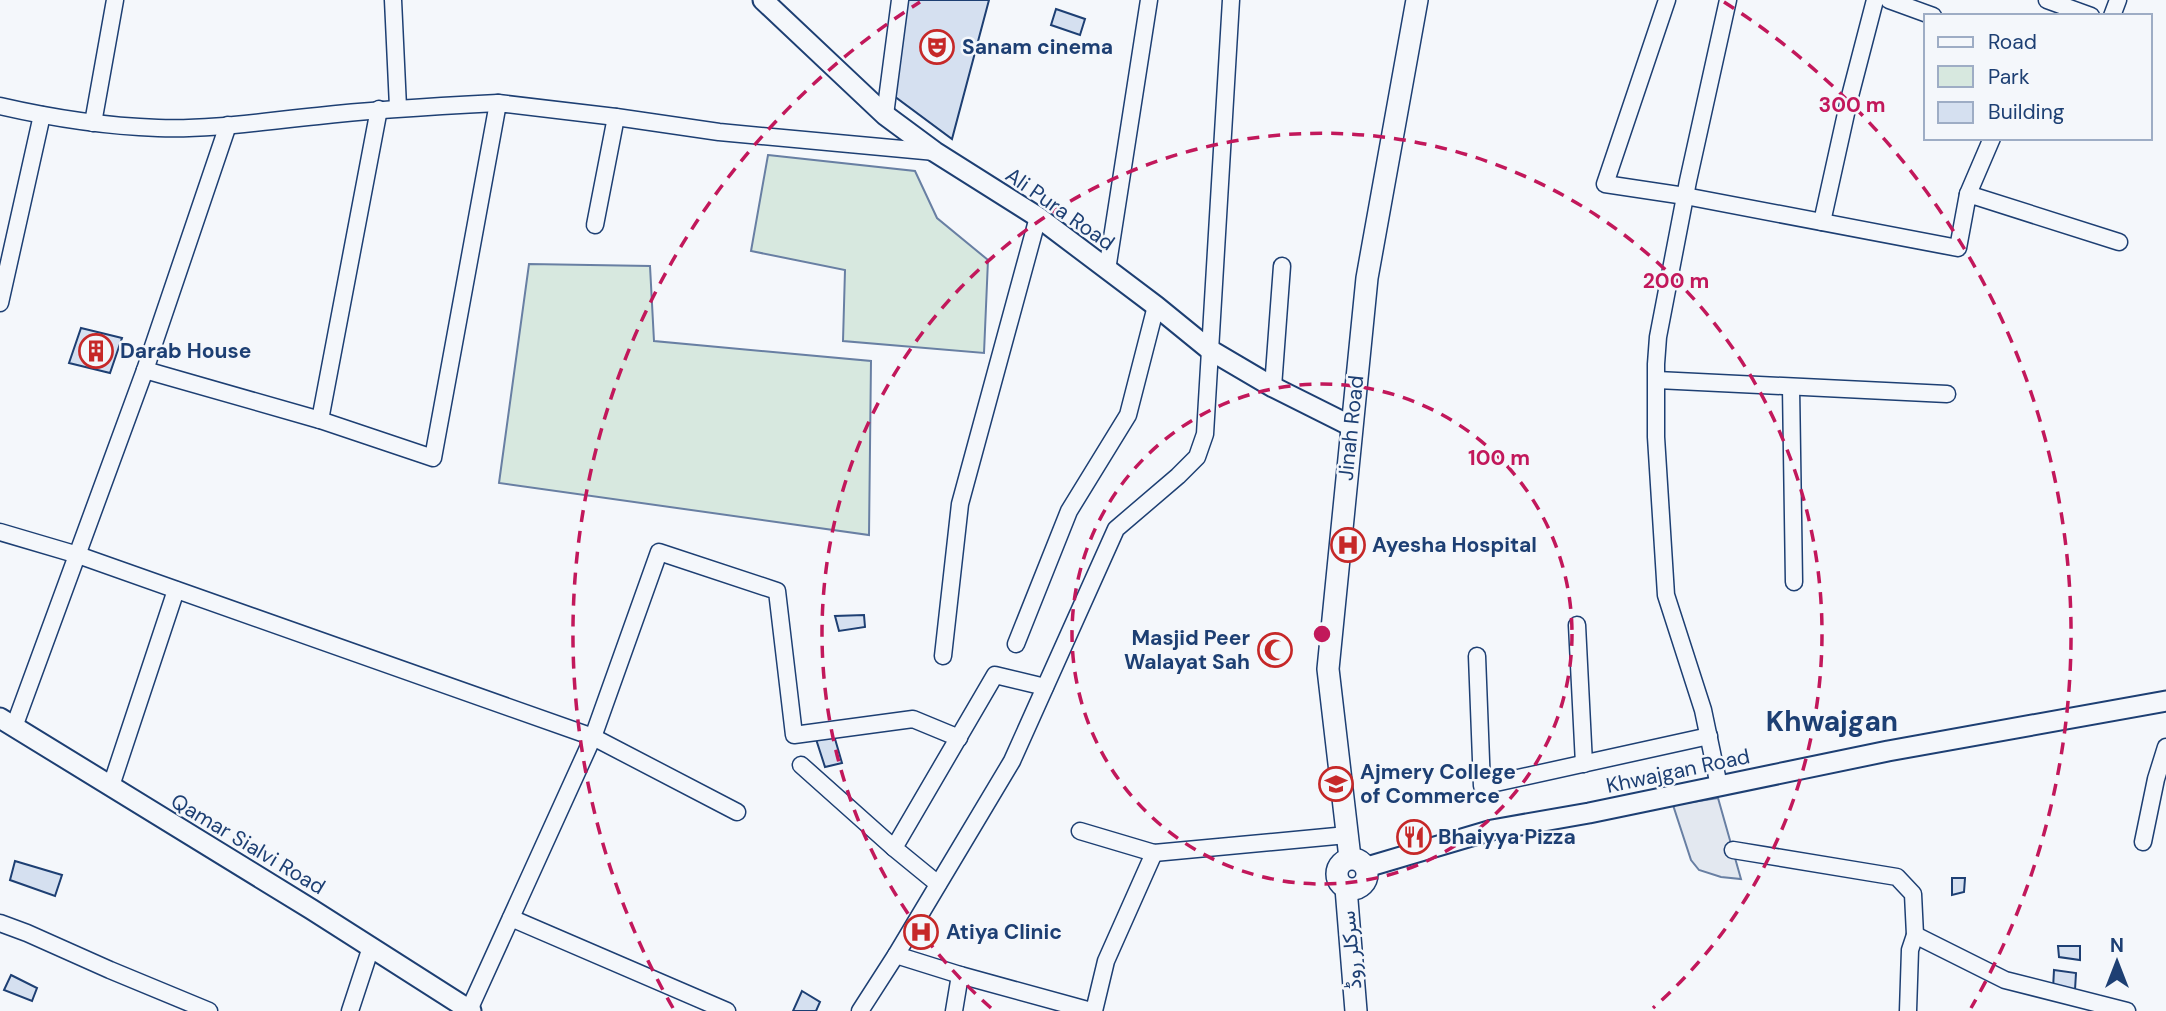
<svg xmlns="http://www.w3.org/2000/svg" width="2166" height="1011" viewBox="0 0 2166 1011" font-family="'DM Sans',Vazirmatn,sans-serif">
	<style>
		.green { fill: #d7e8df; stroke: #687fa3; stroke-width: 2 }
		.parking { fill: #e3e8f0; stroke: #687fa3; stroke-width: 2 }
		.building { fill: #d5e0f0; stroke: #1d3f73; stroke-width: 2 }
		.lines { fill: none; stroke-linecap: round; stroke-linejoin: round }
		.minor-casing { stroke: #1d3f73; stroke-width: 19 }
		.tertiary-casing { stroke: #1d3f73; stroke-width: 23 }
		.secondary-casing { stroke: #1d3f73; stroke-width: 24 }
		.minor { stroke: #f4f7fb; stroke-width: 16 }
		.tertiary { stroke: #f4f7fb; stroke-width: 19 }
		.secondary { stroke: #f4f7fb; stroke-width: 21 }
		.ring { fill: none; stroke: #c2185b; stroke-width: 3.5; stroke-dasharray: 12 9 }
		.labels { text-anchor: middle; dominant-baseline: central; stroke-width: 5; stroke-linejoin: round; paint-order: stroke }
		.poi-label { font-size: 21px; font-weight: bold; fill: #1d3f73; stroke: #f4f7fb; text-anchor: start }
		.street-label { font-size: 21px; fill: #1d3f73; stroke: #f4f7fb }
		.district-label { font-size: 28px; font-weight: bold; fill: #1d3f73; stroke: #f4f7fb }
		.centre { fill: #c2185b; stroke: #f4f7fb; stroke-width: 3.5 }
		.ring-label { font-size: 21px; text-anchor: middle; font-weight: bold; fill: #c2185b; stroke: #f4f7fb; stroke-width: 5; stroke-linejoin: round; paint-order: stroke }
	</style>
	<rect width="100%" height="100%" fill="#f4f7fb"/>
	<g class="green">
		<path d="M768,155l147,16 22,47 51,42 -4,93 -141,-12 2,-71 -94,-19z"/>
		<path d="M529,264l121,2 4,75 217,20 -2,174 -370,-52z"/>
	</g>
	<path class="parking" d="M1718,798l23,81 -20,-2 -22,-7 -8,-10 -18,-55z"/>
	<g class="building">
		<path d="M907,0h82l-37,139 -62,-46z"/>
		<path d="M1056,9l29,10 -5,16 -29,-10z"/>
		<path d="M81,328l41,10 -12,35 -41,-10z"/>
		<path d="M864,615l1,12 -26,4 -4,-15z"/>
		<path d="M833,732l9,31 -17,4 -10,-31z"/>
		<path d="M15,861l47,14 -7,21 -45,-16z"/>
		<path d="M1952,878h13l-1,14 -12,3z"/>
		<path d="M2058,946h22v14l-21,-3z"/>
		<path d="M2054,970l22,3 -1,17 -22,-1z"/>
		<path d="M11,975l26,13 -5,13 -28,-11z"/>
		<path d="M802,991l18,11 -4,9h-23z"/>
	</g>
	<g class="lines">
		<g class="minor-casing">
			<g id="minor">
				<path d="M393,0l5,107"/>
				<path d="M1667,0l-62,184 80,12 273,52 10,-54 151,48"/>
				<path d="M1889,0l44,16"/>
				<path d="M2047,0l44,16"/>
				<path d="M2112,16l6,-16"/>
				<path d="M0,106c52,12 104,20 158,22 53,2 107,-7 160,-12 60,-7 120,-10 180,-13"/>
				<path d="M885,115l15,-115"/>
				<path d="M93,123l22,-123"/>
				<path d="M1968,194l24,-56"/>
				<path d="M1822,222l27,-122 26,-100"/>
				<path d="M595,225l21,-108"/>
				<path d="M1107,270l42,-270"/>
				<path d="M0,303l42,-188"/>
				<path d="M145,370l175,50 113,38 65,-355 118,14 103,15 216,20"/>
				<path d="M1657,380l290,14"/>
				<path d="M1273,387l9,-121"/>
				<path d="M1791,387l3,195"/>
				<path d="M320,420l59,-311"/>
				<path d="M0,532l78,23 515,182 144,75"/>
				<path d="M1577,625l7,139"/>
				<path d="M1016,644l53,-133 59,-96 28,-109"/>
				<path d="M943,656l17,-152 78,-287"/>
				<path d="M1477,656l5,130 227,-50"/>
				<path d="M14,727l131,-357 83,-245"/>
				<path d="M801,765l93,83"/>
				<path d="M111,786l65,-196"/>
				<path d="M1719,786l-16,-76 -37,-115 -10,-158v-73l2,-27 30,-156 40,-181"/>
				<path d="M1080,831l74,22 193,-18"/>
				<path d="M2143,842l13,-63 10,-32"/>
				<path d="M1733,850l164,27 16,17 2,41 -5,15 -2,61"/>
				<path d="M938,884l-44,-36 101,-173 50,12"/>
				<path d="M511,918l216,93"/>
				<path d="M0,923l27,10 83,37 99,41"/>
				<path d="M1915,935l90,45 122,31"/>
				<path d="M896,955l64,20 131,36"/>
				<path d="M469,1010l124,-273 66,-185 118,39 17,144 119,-16 46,19"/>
				<path d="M350,1011l21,-64"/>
				<path d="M860,1011l36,-56 116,-194 104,-232 62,-53 19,-19 8,-23 26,-434"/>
				<path d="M954,1011l6,-36"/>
				<path d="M1094,1011l12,-50 48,-108"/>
			</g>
		</g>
		<g class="tertiary-casing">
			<g id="tertiary">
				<path d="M763,0l122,115 50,37 103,65 118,89 54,44 63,37 78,39"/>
				<path d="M0,718l311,191 160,102"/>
				<path d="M1367,867l125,-37 97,-17 299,-62 278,-50"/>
			</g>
		</g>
		<g class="secondary-casing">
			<g id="secondary">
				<path d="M1350,858l-22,-189 39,-391 50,-278"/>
				<circle cx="1352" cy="874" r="15"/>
				<path d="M1346,888l10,123"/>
			</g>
		</g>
		<use href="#minor" class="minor"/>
		<use href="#tertiary" class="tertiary"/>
		<use href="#secondary" class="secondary"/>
	</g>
	<g class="ring">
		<circle cx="1322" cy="634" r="250"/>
		<path d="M991 1008A500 500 0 1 1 1653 1008"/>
		<path d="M673 1008A749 749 0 0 1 920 2M1724 2A749 749 0 0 1 1971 1008"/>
	</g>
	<defs>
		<g id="theatre-ring" transform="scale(1.75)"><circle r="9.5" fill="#f4f7fb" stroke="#c62828" stroke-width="1.5"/><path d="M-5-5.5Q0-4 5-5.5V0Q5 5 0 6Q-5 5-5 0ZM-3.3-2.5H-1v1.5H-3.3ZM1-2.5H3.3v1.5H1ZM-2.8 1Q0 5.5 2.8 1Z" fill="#c62828"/></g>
		<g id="building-ring" transform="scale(1.75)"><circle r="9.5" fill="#f4f7fb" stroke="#c62828" stroke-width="1.5"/><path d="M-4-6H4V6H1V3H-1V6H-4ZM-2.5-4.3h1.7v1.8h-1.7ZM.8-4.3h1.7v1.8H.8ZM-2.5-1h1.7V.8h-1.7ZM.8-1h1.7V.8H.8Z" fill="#c62828"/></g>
		<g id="hospital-ring" transform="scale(1.75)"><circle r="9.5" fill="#f4f7fb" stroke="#c62828" stroke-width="1.5"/><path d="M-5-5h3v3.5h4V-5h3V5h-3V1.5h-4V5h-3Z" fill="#c62828"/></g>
		<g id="mosque-ring" transform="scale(1.75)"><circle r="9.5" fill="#f4f7fb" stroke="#c62828" stroke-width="1.5"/><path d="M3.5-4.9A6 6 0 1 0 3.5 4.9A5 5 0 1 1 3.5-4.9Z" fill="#c62828"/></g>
		<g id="university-ring" transform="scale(1.75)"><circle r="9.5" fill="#f4f7fb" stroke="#c62828" stroke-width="1.5"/><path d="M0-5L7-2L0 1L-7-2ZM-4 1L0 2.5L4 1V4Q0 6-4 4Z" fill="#c62828"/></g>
		<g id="restaurant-ring" transform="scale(1.75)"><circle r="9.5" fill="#f4f7fb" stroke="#c62828" stroke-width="1.5"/><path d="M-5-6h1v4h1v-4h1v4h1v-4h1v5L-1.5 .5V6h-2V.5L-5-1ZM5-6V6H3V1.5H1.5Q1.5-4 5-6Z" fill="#c62828"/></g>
	</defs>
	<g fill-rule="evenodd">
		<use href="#theatre-ring" x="937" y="47"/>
		<use href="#building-ring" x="96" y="351"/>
		<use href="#hospital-ring" x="1348" y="545"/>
		<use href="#mosque-ring" x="1275" y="650"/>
		<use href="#university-ring" x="1336" y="784"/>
		<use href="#restaurant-ring" x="1414" y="837"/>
		<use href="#hospital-ring" x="921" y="932"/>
	</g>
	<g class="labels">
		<g class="poi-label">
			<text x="962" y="47">Sanam cinema</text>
			<text x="120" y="351">Darab House</text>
			<text x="1372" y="545">Ayesha Hospital</text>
			<text x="1250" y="638" text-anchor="end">Masjid Peer<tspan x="1250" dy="24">Walayat Sah</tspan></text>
			<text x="1360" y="772">Ajmery College<tspan x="1360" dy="24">of Commerce</tspan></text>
			<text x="1438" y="837">Bhaiyya Pizza</text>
			<text x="946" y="932">Atiya Clinic</text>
		</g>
		<g class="street-label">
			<text transform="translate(1060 209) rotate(35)">Ali Pura Road</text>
			<text transform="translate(1351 428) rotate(-84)">Jinah Road</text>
			<text transform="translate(1678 771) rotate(-12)">Khwajgan Road</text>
			<text transform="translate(248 844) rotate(31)">Qamar Sialvi Road</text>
			<text transform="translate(1351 950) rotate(-95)">سرکلر روڈ</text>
		</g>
		<g class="district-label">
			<text x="1832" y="721">Khwajgan</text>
		</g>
	</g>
	<circle cx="1322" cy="634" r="10" class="centre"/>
	<g class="ring-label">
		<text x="1852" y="112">300 m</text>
		<text x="1676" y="288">200 m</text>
		<text x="1499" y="465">100 m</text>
	</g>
	<rect x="1924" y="14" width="228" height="126" fill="#f4f7fb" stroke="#9eadc5" stroke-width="2"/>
	<rect x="1938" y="37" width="35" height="10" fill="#f4f7fb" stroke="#9eadc5" stroke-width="2"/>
	<text x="1988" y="49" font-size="21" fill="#1d3f73">Road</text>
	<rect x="1938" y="66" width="35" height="21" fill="#d7e8df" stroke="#9eadc5" stroke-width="2"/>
	<text x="1988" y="84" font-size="21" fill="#1d3f73">Park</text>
	<rect x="1938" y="102" width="35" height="21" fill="#d5e0f0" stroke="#9eadc5" stroke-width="2"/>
	<text x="1988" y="119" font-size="21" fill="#1d3f73">Building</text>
	<g transform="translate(2117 962)" stroke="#f4f7fb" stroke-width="5" paint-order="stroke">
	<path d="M0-5L12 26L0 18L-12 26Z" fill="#1d3f73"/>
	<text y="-10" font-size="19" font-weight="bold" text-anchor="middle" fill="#1d3f73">N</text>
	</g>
</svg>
